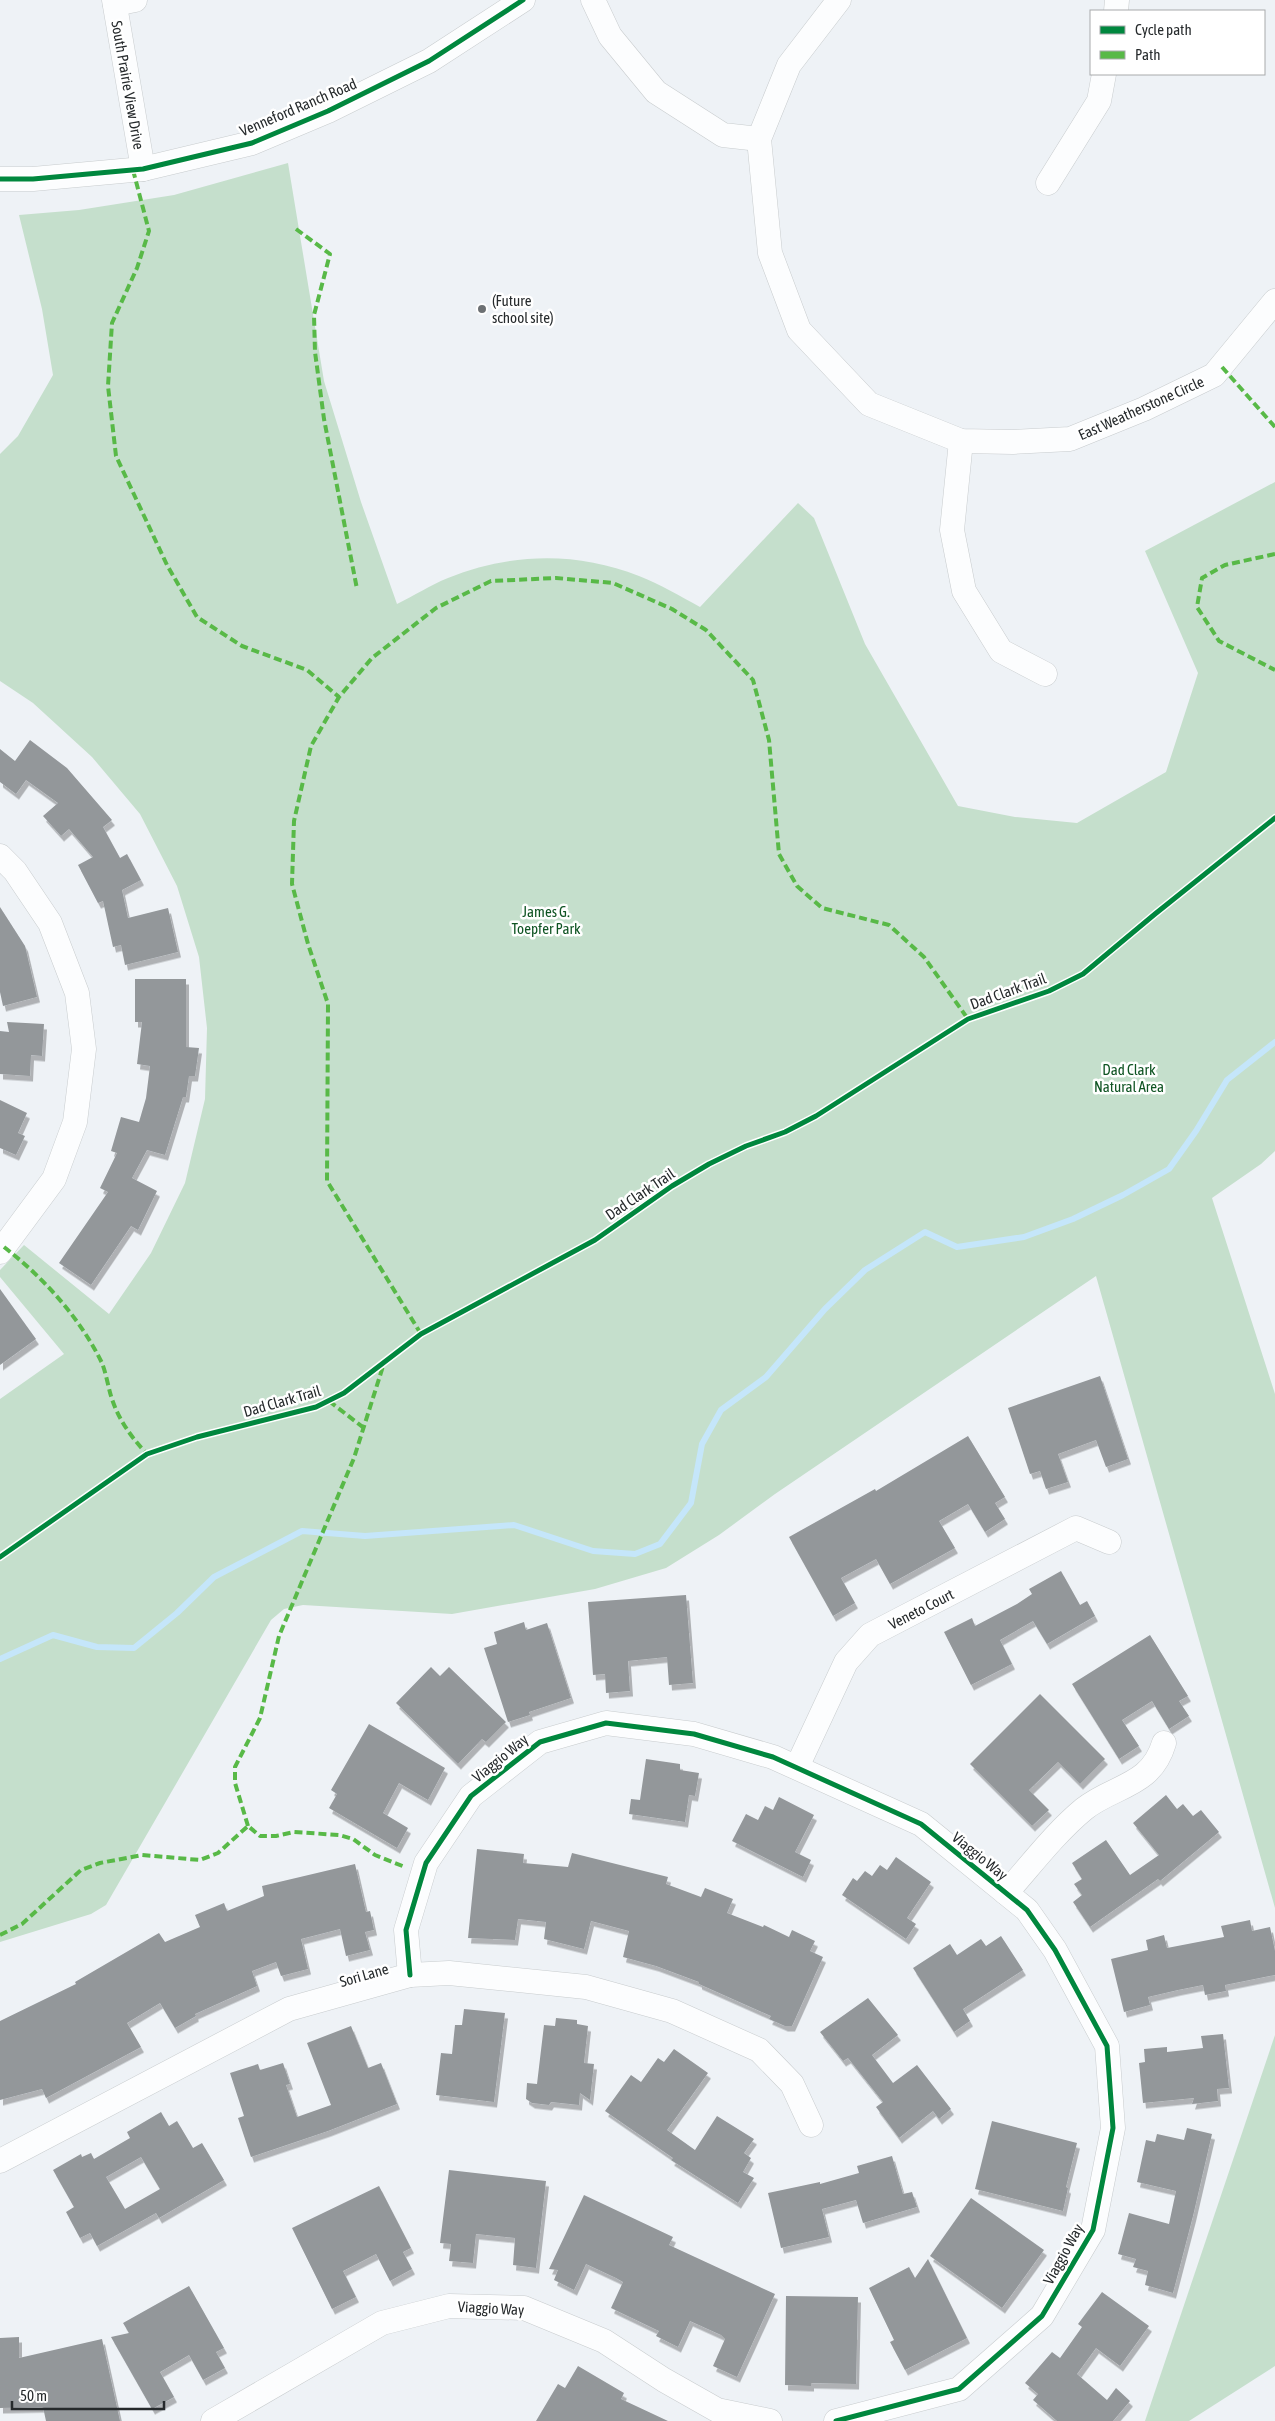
<svg xmlns="http://www.w3.org/2000/svg" width="1275" height="2421" viewBox="0 0 1275 2421" font-family="'Asap Condensed',sans-serif">
	<style>
		.green { fill: #c5dfcc }
		.lines { fill: none; stroke-linecap: round; stroke-linejoin: round }
		.stream { stroke: #c5e6fa; stroke-width: 6 }
		.building { fill: #93979a; fill-rule: evenodd; filter: url(#shadow) }
		.minor-casing { stroke: #c8ccce; stroke-width: 25 }
		.minor { stroke: #fcfdfe; stroke-width: 24 }
		.quiet { stroke: #58b947; stroke-width: 4; stroke-dasharray: 8 4; stroke-linecap: butt }
		.cycleway-casing { stroke: #fff; stroke-width: 8 }
		.cycleway { stroke: #00873e; stroke-width: 5 }
		.poi-dot { fill: #6c7073; stroke: #fff; stroke-width: 2 }
		.labels { text-anchor: middle; dominant-baseline: central; stroke-width: 5; stroke-linejoin: round; paint-order: stroke }
		.street-label { font-size: 15px; fill: #262a2c; stroke: #fff }
		.poi-label { font-size: 15px; fill: #262a2c; stroke: #fff; text-anchor: start }
		.park-label { font-size: 15px; fill: #0f5423; stroke: #fff }
	</style>
	<defs>
		<filter id="shadow"><feDropShadow dx="3" dy="5.5" stdDeviation="0" flood-color="#0004"/></filter>
	</defs>
	<rect width="100%" height="100%" fill="#eef2f6"/>
	<g class="green">
		<path d="M288,163l36,218 37,121 36,102c17,-8 33,-19 51,-26 62,-25 128,-27 191,-2 21,8 41,20 61,31l98,-104 16,15 51,126 93,162 57,11 62,6 89,-51 32,-99 -53,-122 130,-69v669l-14,13 -49,34 63,196v514l-179,-632 -321,218 -56,41 -53,33 -71,21 -143,25 -149,-9 -19,4 -13,11 -165,285 -15,9 -91,28v-543l64,-45 -64,-77v-7l24,-25 85,69 42,-61 34,-70 20,-84 2,-71 -8,-71 -22,-71 -37,-72 -48,-57 -59,-54 -33,-22v-227l18,-18 35,-61 -11,-66 -23,-94 60,-5 95,-15z"/>
		<path d="M1275,2035v331l-86,55h-44z"/>
	</g>
	<g class="lines">
		<path class="stream" d="M0,1659l53,-24 44,12 37,1 43,-35 37,-36 88,-46 63,5 149,-11 79,26 42,3 25,-10 31,-41 11,-59 19,-34 45,-33 59,-68 40,-39 60,-38 32,15 67,-10 49,-18 50,-24 46,-26 27,-38 31,-51 48,-38"/>
	</g>
	<g class="building">
		<path d="M30,740l37,28 45,52 -9,7 17,31 7,-4 14,26 -19,10 6,28 40,-10 10,44 -53,13 -4,-20 -8,2 -10,-46 -5,2 -20,-38 15,-8 -24,-28 -8,7 -18,-20 15,-13 -32,-23 -10,14 -16,-12v-33l15,12z"/>
		<path d="M0,907l25,39 12,51 -34,9 -3,-14z"/>
		<path d="M135,979h51v68l13,1 -4,28h-6l-3,21h-3l-18,58 -18,-5 -15,28 25,13 -19,39 -7,-4 -40,59 -32,-22 49,-71 -8,-4 17,-35 -6,-2 10,-34 18,5 7,-24 4,-32 -13,-2 5,-42h-7z"/>
		<path d="M7,1022l37,2 -2,32 -11,-1 -1,21 -30,-2v-43l9,1z"/>
		<path d="M0,1100l27,13 -9,20 7,3 -9,19 -16,-7z"/>
		<path d="M0,1289l36,50 -36,26z"/>
		<path d="M1100,1376l28,83 -22,8 -10,-27 -38,14 10,28 -22,7 -6,-18 -10,3 -22,-66z"/>
		<path d="M968,1436l37,61 -10,6 10,16 -20,13 -17,-28 -29,17 16,27 -65,36 -14,-25 -35,19 14,25 -22,13 -44,-79 86,-48 1,2z"/>
		<path d="M1061,1571l19,34 7,-4 8,15 -48,28 -14,-23 -33,19 12,24 -41,21 -27,-53 28,-14 3,8 42,-22 15,-10 -3,-5z"/>
		<path d="M686,1595l7,88 -24,2 -2,-28 -39,4 2,30 -24,2 -1,-19 -12,1 -5,-73z"/>
		<path d="M524,1622l2,8 21,-7 24,75 -42,14 1,3 -22,7 -24,-74 13,-4 -3,-12z"/>
		<path d="M1150,1635l38,61 -9,5 10,15 -20,13 -17,-28 -30,19 17,26 -20,13 -47,-75z"/>
		<path d="M431,1667l9,9 9,-9 57,55 -20,20 -4,-3 -24,25 -62,-61z"/>
		<path d="M1040,1694l65,65 -25,25 -22,-22 -29,28 20,20 -17,16 -62,-62z"/>
		<path d="M369,1724l76,44 -17,32 -29,-17 -16,30 25,15 -11,20 -68,-40 8,-14 -6,-4z"/>
		<path d="M646,1759l34,5v6l19,3 -4,23 -6,-1 -4,27 -56,-8 2,-15 9,1z"/>
		<path d="M1166,1795l11,14 6,-5 10,12 8,-6 18,22 -59,49 -2,-2 -68,48 -17,-25 9,-7 -8,-11 8,-5 -10,-16 34,-23 24,35 29,-20 -26,-32z"/>
		<path d="M779,1797l35,18 -19,37 16,8 -8,17 -71,-36 14,-27 12,6 7,-14 8,4z"/>
		<path d="M477,1849l47,5 -1,9 45,4 4,-14 96,24 -2,7 35,13 4,-9 28,11 -6,14 36,14 1,-2 25,12 3,-7 23,11 -5,10 13,6 -31,69h-7l-16,-7 2,-3 -72,-32v-2l-43,-16 -33,-9 6,-26 -38,-10 -7,28 -40,-10 2,-17 -28,-3 -3,21 -47,-2z"/>
		<path d="M896,1857l35,25 -24,36 9,6 -10,15 -64,-44 11,-17 4,3 8,-10 7,5 8,-11 7,5z"/>
		<path d="M355,1864l11,48 4,-1 4,19 -9,2 5,18 -24,6 -6,-27 -39,10 7,30 -27,7 -5,-14 -24,9 5,15 -62,28 1,2 -21,12 -15,-25 -33,20 14,24 -95,51 -4,-9 -42,11v-79l76,-37 -1,-2 84,-49 6,9 35,-15 -5,-12 29,-12 3,8 37,-15 -2,-10z"/>
		<path d="M1250,1920l2,11 18,-4 5,24v24l-50,10 1,6 -21,4 -2,-10 -25,5 -30,7 2,8 -26,7 -13,-53 37,-9 -2,-10 18,-5 3,13 57,-11 -3,-11z"/>
		<path d="M1001,1936l22,34 -60,39 7,12 -16,11 -41,-64 37,-24 7,11 24,-16 5,7z"/>
		<path d="M868,1998l30,37 -26,20 21,28 24,-18 34,44 -12,10 -6,-8 -34,27 -23,-31 7,-5 -35,-44 -5,3 -23,-29z"/>
		<path d="M464,2009l41,4 -11,89 -58,-7 5,-42 11,1 3,-29h7z"/>
		<path d="M556,2018l21,2v4l11,2 -4,37 10,1 -4,36 -10,-7 -1,12 -28,-3 -2,3 -17,-2 -6,-4 1,-16 10,1 7,-59 11,1z"/>
		<path d="M351,2026l17,42 13,-5 16,41 -69,27 -77,26 -13,-39 6,-2 -14,-43 28,-9 2,6 23,-7 7,21 -4,1 11,32 34,-12 -24,-62z"/>
		<path d="M1223,2034l6,54 -12,1 1,12 -26,3 2,-6 -51,5 -4,-40 6,-1 -1,-13 23,-2v5l36,-4 -2,-12z"/>
		<path d="M674,2049l34,24 -41,57 28,20 22,-34 37,23 -10,14 7,5 -8,14 11,6 -16,25 -67,-43 2,-2 -68,-47 26,-36 10,7 17,-24 6,4z"/>
		<path d="M161,2112l8,14 8,-5 16,27 9,-5 22,37 -65,38 -3,-5 -59,33 -7,-13 -10,5 -14,-26 8,-5 -21,-37 28,-16 1,3 9,-4 3,6 36,-21 -3,-6zM141,2157l19,32 -35,20 -19,-32z"/>
		<path d="M992,2121l85,22 -11,44 2,1 -5,23 -88,-22z"/>
		<path d="M1187,2128l25,6 -19,82 -20,77 -28,-8 3,-14 -15,-4 3,-8 -18,-5 11,-41 40,11 7,-33 -39,-9 9,-42 9,2 2,-8 27,6z"/>
		<path d="M892,2156l11,38 9,-2 5,15 -54,16 -7,-23 -34,9 7,28 -48,11 -13,-55 52,-11v2l39,-11 -2,-7z"/>
		<path d="M449,2170l97,11 -10,87 -23,-3 2,-27 -39,-4 -3,29 -24,-2 2,-17 -11,-1z"/>
		<path d="M379,2186l32,62 -8,4 9,17 -22,12 -14,-27 -33,17 13,26 -24,12 -40,-81z"/>
		<path d="M584,2195l89,42 -4,8 106,49 -38,83 -24,-11 12,-27 -4,-4 -31,-14 -12,26 -22,-11 3,-5 -48,-23 12,-26 -7,-4 -30,-14 -12,26 -20,-10 4,-10 -9,-1z"/>
		<path d="M971,2198l73,52 -42,58 -72,-52z"/>
		<path d="M928,2259l39,79 -62,32 -15,-28 4,-2 -25,-52 40,-21 6,11z"/>
		<path d="M189,2286l35,62 -8,4 9,16 -22,12 -14,-25 -29,17 14,25 -22,12 -41,-72 18,-4 -6,-10z"/>
		<path d="M1102,2292l47,34 -29,40 -24,-18 -19,26 30,26 9,-12 14,13 -17,20h-56l-24,-21 5,-6 -13,-11 27,-31 8,6 22,-31 -4,-3z"/>
		<path d="M786,2296l72,1 -2,87 -45,-1v3l-26,-1z"/>
		<path d="M19,2337v21l83,-19 18,82h-74l-3,-14 -43,1v-70z"/>
		<path d="M578,2366l46,27 -3,6 47,22h-132l22,-37 7,4z"/>
	</g>
	<g class="lines">
		<g class="minor-casing">
			<g id="minor">
				<path d="M114,0l29,169"/>
				<path d="M593,0l17,36 46,56 67,43 36,4"/>
				<path d="M839,0l-50,65 -30,74 11,114 29,77 70,74 92,37 52,1 57,-3 74,-30 70,-34 61,-74"/>
				<path d="M115,4l20,-4"/>
				<path d="M1116,11l1,-11"/>
				<path d="M0,179h33l110,-10 109,-26 76,-32 101,-50 94,-61"/>
				<path d="M1048,183l51,-82 5,-27"/>
				<path d="M961,441l-9,89 12,61 37,60 44,23"/>
				<path d="M0,856l15,15 35,52 27,70 7,56 -9,73 -21,57 -54,73"/>
				<path d="M797,1767l49,-105 24,-27 206,-107 33,14"/>
				<path d="M1006,1893c25,-28 49,-60 78,-84 30,-24 67,-22 80,-66"/>
				<path d="M410,1975l-4,-45 20,-67 45,-67 69,-54 66,-19 88,11 79,23 148,67 106,86 28,40 52,96 6,82 -20,102 -51,86 -83,73 -123,32"/>
				<path d="M0,2161l289,-152 121,-34 39,-2 137,14 86,24 87,39 33,34 19,41"/>
				<path d="M213,2421l169,-98 67,-17 75,2 80,33 60,39 53,30 53,11"/>
			</g>
		</g>
		<use href="#minor" class="minor"/>
		<g class="quiet">
			<path d="M133,170l16,61 -12,37 -25,55 -4,63 8,70 51,109 30,52 45,29 65,24 32,27"/>
			<path d="M296,229l34,25 -16,61 1,37 9,67 33,170"/>
			<path d="M1222,367l53,60"/>
			<path d="M1275,554l-50,11 -23,13 -5,29 22,34 56,29"/>
			<path d="M4,1247c40,31 76,71 98,116 4,10 6,23 9,33 7,23 20,41 36,58"/>
			<path d="M421,1334l-94,-153 1,-177 -20,-60 -16,-60 2,-63 17,-75 28,-49 33,-39 64,-50 55,-27 65,-3 57,5 59,26 34,21 47,50 16,60 10,114 18,32 25,22 67,17 35,32 44,62"/>
			<path d="M329,1401l35,27"/>
			<path d="M248,1826l-13,-43v-16l25,-49 19,-82 75,-178 30,-95"/>
			<path d="M0,1935l22,-11 59,-54 19,-7 42,-8 58,5 18,-7 30,-27 12,10h16l18,-4 45,3 14,4 22,16 30,12"/>
		</g>
		<g class="cycleway-casing">
			<g id="cycleway">
				<path d="M0,179h33l110,-10 109,-26 76,-32 101,-50 94,-61"/>
				<path d="M0,1557l147,-103 50,-17 119,-30 28,-14 77,-59 174,-94 77,-54 37,-22 37,-18 39,-14 31,-16 152,-97 81,-28 34,-17 72,-60 120,-96"/>
				<path d="M410,1975l-4,-45 20,-67 45,-67 69,-54 66,-19 88,11 79,23 148,67 106,86 28,40 52,96 6,82 -20,102 -51,86 -83,73 -123,32"/>
			</g>
		</g>
		<use href="#cycleway" class="cycleway"/>
	</g>
	<circle class="poi-dot" cx="482" cy="309" r="5"/>
	<g class="labels">
		<g class="street-label">
			<text transform="translate(128 85) rotate(80)">South Prairie View Drive</text>
			<text transform="translate(298 107) rotate(-23)">Venneford Ranch Road</text>
			<text transform="translate(1141 408) rotate(-24)">East Weatherstone Circle</text>
			<text transform="translate(1008 991) rotate(-20)">Dad Clark Trail</text>
			<text transform="translate(640 1194) rotate(-34)">Dad Clark Trail</text>
			<text transform="translate(282 1401) rotate(-16)">Dad Clark Trail</text>
			<text transform="translate(921 1609) rotate(-27)">Veneto Court</text>
			<text transform="translate(500 1758) rotate(-39)">Viaggio Way</text>
			<text transform="translate(980 1856) rotate(39)">Viaggio Way</text>
			<text transform="translate(364 1975) rotate(-16)">Sori Lane</text>
			<text transform="translate(1063 2254) rotate(-61)">Viaggio Way</text>
			<text transform="translate(491 2308) rotate(3)">Viaggio Way</text>
		</g>
		<g class="poi-label">
			<text x="492" y="300">(Future<tspan x="492" dy="17">school site)</tspan></text>
		</g>
		<g class="park-label">
			<text x="546" y="911">James G.<tspan x="546" dy="17">Toepfer Park</tspan></text>
			<text x="1129" y="1069">Dad Clark<tspan x="1129" dy="17">Natural Area</tspan></text>
		</g>
	</g>
	<rect x="1090" y="10" width="175" height="65" fill="#ffffff" stroke="#a8aaab"/>
	<rect x="1100" y="26" width="25" height="8" fill="#00873e" stroke="#a8aaab"/>
	<text x="1135" y="35" font-size="15" fill="#262a2c">Cycle path</text>
	<rect x="1100" y="51" width="25" height="8" fill="#58b947" stroke="#a8aaab"/>
	<text x="1135" y="60" font-size="15" fill="#262a2c">Path</text>
	<path d="M12 2401v8h152v-8" fill="none" stroke="#262a2c" stroke-width="2.5"/>
	<text x="20" y="2401" font-size="15" fill="#262a2c" stroke="#ffffff" stroke-width="4" paint-order="stroke">50 m</text>
</svg>
